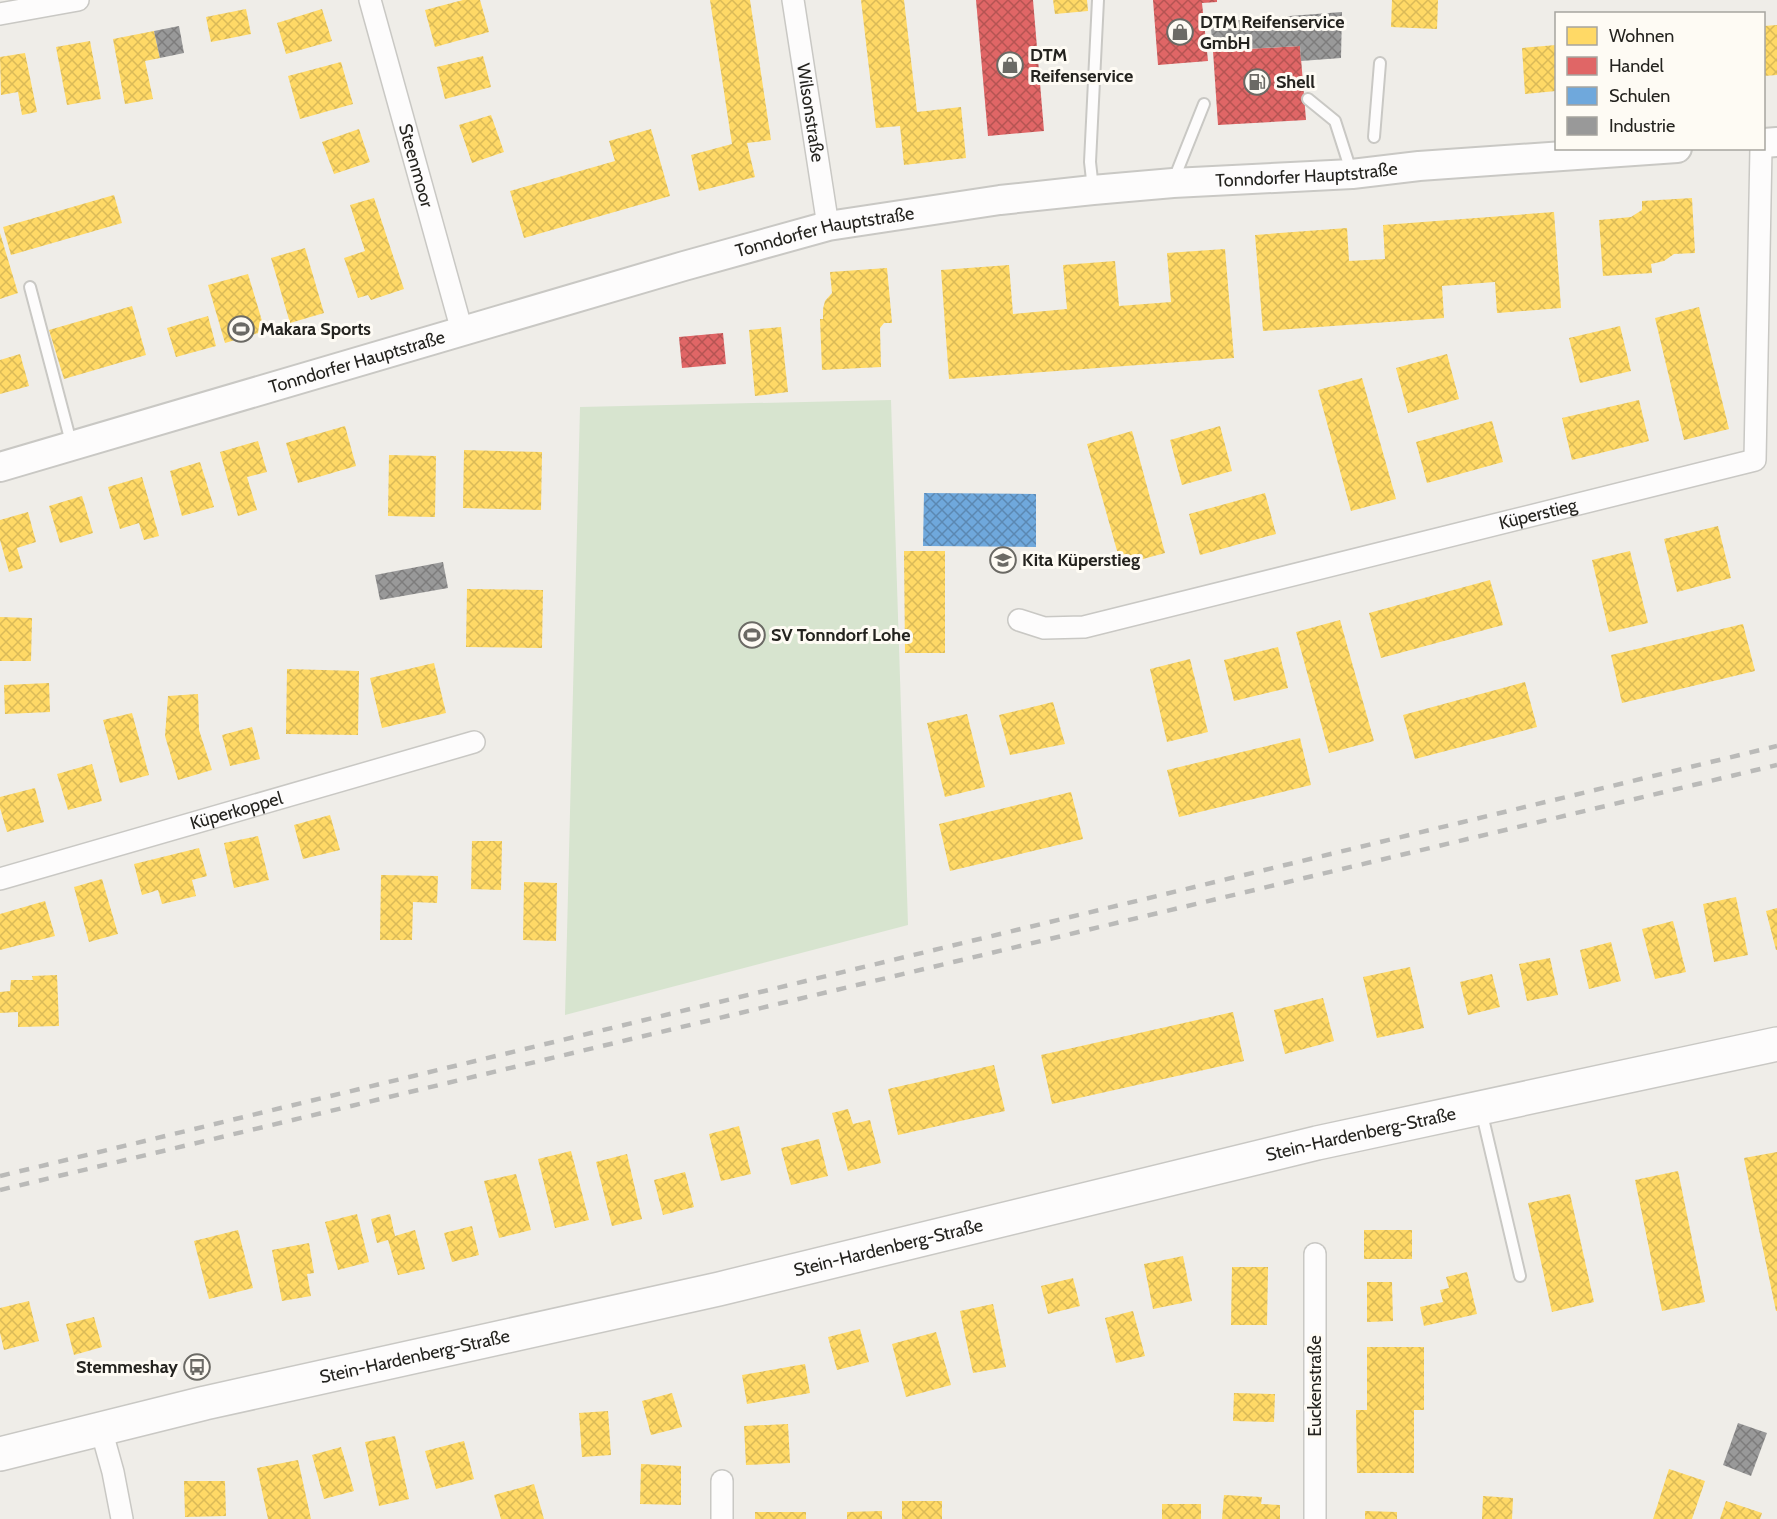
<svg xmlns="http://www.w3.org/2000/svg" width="1777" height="1519" viewBox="0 0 1777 1519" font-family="Cabin,sans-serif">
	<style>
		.park { fill: #d7e4cf }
		.homes { fill: url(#homes-cross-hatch) }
		.shops { fill: url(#shops-cross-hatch) }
		.schools { fill: url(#schools-cross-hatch) }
		.industry { fill: url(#industry-cross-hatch) }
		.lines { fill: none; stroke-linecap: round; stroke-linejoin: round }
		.lane-casing { stroke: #c9c8c4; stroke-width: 14 }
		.street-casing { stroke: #c9c8c4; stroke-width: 24 }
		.secondary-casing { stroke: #c9c8c4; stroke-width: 32 }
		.primary-casing { stroke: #c9c8c4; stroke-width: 36 }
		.lane { stroke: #fdfcfc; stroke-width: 10 }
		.street { stroke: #fdfcfc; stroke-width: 21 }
		.secondary { stroke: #fdfcfc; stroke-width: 28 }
		.primary { stroke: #fdfcfc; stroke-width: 33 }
		.rail { stroke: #babab8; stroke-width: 4.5; stroke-dasharray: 10 10; stroke-linecap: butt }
		.labels { text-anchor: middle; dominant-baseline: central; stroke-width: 6; stroke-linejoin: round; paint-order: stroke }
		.poi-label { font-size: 18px; font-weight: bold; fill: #24231f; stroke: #fefbf4; text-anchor: start }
		.street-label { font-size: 18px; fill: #24231f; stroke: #fefbf4 }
	</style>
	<defs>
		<pattern id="homes-cross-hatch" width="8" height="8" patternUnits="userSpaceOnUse" patternTransform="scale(1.5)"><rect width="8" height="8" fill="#ffd966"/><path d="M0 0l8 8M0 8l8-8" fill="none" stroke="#daba58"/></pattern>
		<pattern id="shops-cross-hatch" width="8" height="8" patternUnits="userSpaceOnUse" patternTransform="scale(1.5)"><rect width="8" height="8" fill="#e06666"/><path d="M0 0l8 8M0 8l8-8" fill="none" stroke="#b55453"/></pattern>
		<pattern id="schools-cross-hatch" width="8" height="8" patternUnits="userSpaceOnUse" patternTransform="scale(1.5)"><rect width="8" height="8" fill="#6fa8dc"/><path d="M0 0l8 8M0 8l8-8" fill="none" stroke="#5b88b2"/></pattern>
		<pattern id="industry-cross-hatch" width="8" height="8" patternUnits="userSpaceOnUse" patternTransform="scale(1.5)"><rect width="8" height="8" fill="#999"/><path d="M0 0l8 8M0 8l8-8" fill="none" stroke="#7d7c7c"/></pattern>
	</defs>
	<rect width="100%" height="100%" fill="#efede8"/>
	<path class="park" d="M891,400l17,525 -343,90 15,-608z"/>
	<g class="homes">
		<path d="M463,0h17l9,32 -54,15 -10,-37z"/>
		<path d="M710,0h40l21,140 -24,3 8,34 -56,14 -8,-36 41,-11z"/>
		<path d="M861,0h43l13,112 44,-5 5,51 -62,7 -4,-39 -24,2z"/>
		<path d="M1053,0h34l1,11 -33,3z"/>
		<path d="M1392,0h46l-1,29 -46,-2z"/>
		<path d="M246,9l5,25 -40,8 -5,-25z"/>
		<path d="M322,9l10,32 -46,13 -9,-31z"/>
		<path d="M1777,25v50l-13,1v-50z"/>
		<path d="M154,31l6,27 -15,3 8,38 -28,5 -12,-65z"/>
		<path d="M90,41l11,58 -34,6 -11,-58z"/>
		<path d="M1556,45v46l-31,3 -3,-46z"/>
		<path d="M25,53l12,59 -15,3 -4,-23 -17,3 -1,-38z"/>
		<path d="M483,56l8,31 -46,12 -8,-32z"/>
		<path d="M341,62l12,42 -53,15 -12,-43z"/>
		<path d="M491,115l13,37 -32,11 -13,-38z"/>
		<path d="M359,129l11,33 -36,12 -12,-32z"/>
		<path d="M651,129l19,67 -146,42 -14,-47 105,-30 -6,-20z"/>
		<path d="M114,195l8,28 -111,32 -8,-28z"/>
		<path d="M374,198l30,91 -33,11 -3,-5 -10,3 -14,-40 21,-7 -15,-46z"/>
		<path d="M1692,198l3,55 -21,1 -10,7 -13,3 1,9 -49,3 -4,-56 32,-3 11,-7v-9z"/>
		<path d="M1554,212l7,96 -64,5 -2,-31 -53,4 2,32 -181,13 -8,-96 92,-7 2,33 36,-2 -2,-34z"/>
		<path d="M0,233l18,60 -18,6z"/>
		<path d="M305,248l19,65 -34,10 -19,-65z"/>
		<path d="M1225,249l9,109 -285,21 -8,-109 68,-5 4,49 54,-5 -4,-44 52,-4 4,45 52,-4 -4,-49z"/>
		<path d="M887,268l5,55h-8l-4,5 1,39 -59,3 -2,-51h3v-10l2,-8 7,-8 -2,-21z"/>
		<path d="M248,274l17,57 -40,12 -17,-58z"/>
		<path d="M132,306l14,49 -82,24 -15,-49z"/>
		<path d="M1699,307l30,122 -45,11 -29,-122z"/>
		<path d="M208,316l8,30 -40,11 -9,-29z"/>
		<path d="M1620,326l11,45 -51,12 -11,-45z"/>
		<path d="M781,327l7,65 -33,4 -6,-66z"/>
		<path d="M20,354l9,32 -29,8v-34z"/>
		<path d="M1447,354l12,45 -51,14 -12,-45z"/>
		<path d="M1362,378l34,121 -45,12 -33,-121z"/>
		<path d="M1639,400l10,41 -77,19 -10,-42z"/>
		<path d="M1492,421l11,41 -76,21 -11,-41z"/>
		<path d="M345,426l11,40 -58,17 -12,-40z"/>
		<path d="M1220,426l12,45 -50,14 -12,-45z"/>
		<path d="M1132,431l33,122 -44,12 -34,-121z"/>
		<path d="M258,441l9,31 -20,5 10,33 -19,6 -18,-64z"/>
		<path d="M464,450l78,2 -1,58 -78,-2z"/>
		<path d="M389,455l47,1 -1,61 -47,-1z"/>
		<path d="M200,462l14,45 -32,9 -12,-45z"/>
		<path d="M142,477l17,59 -15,4 -5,-17 -19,6 -12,-42z"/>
		<path d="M1265,493l11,41 -76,21 -11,-41z"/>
		<path d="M82,496l11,37 -33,10 -11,-37z"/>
		<path d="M28,512l8,30 -19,6 6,20 -14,4 -9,-32v-20z"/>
		<path d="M1718,526l13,52 -54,14 -13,-53z"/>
		<path d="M904,551h41v102h-40z"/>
		<path d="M1630,551l18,72 -39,9 -17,-72z"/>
		<path d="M1490,580l13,45 -122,33 -12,-45z"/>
		<path d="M467,589l76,1 -1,58 -76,-1z"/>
		<path d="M0,617l32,1 -1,43h-31z"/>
		<path d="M1340,620l34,121 -45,12 -33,-121z"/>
		<path d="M1743,624l12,47 -133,32 -11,-48z"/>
		<path d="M1278,647l10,41 -54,13 -10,-41z"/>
		<path d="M1190,659l18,73 -41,10 -17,-73z"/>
		<path d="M434,663l12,50 -64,15 -12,-50z"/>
		<path d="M287,669l72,2 -1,64 -72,-1z"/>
		<path d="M1525,682l12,45 -122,32 -12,-44z"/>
		<path d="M49,683l1,29 -45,2 -1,-29z"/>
		<path d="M198,694l1,36 13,40 -34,10 -13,-44 3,-40z"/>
		<path d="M1053,702l12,42 -55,11 -11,-40z"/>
		<path d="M132,713l17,62 -29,8 -17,-63z"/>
		<path d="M967,714l18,73 -40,10 -18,-74z"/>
		<path d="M252,727l8,32 -30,7 -8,-31z"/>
		<path d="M1300,738l11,47 -132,32 -12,-47z"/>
		<path d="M92,764l10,37 -34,9 -11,-36z"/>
		<path d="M35,788l9,34 -37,10 -7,-24v-11z"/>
		<path d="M1071,792l12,47 -133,32 -11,-47z"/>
		<path d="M330,815l10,35 -37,9 -9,-34z"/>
		<path d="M258,836l11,44 -35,8 -10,-45z"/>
		<path d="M472,841h30l-1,49 -30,-1z"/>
		<path d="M199,848l8,28 -15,4 4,16 -34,8 -4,-14 -16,5 -8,-31z"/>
		<path d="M381,875l57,1 -1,27 -24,-1 -1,38h-32z"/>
		<path d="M102,879l16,55 -29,8 -15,-55z"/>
		<path d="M524,882l33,1 -1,58 -33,-1z"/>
		<path d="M1736,897l12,58 -34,7 -11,-58z"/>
		<path d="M45,901l10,35 -55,14v-36z"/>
		<path d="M1777,908v42h-1l-10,-39z"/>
		<path d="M1673,921l13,51 -31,7 -13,-50z"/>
		<path d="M1611,942l10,39 -32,8 -9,-39z"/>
		<path d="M1550,958l8,37 -31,6 -8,-37z"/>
		<path d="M1410,967l14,61 -47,10 -14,-61z"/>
		<path d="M1492,974l8,33 -32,8 -8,-33z"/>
		<path d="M57,975l2,51 -41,1v-15l-18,1v-21l10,-1 1,-11h22l-1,-4z"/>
		<path d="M1323,998l11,43 -49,13 -11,-44z"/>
		<path d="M1233,1012l11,49 -192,43 -11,-49z"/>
		<path d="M994,1065l11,46 -107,24 -10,-46z"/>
		<path d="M848,1109l5,15 17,-4 11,43 -33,8 -16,-58z"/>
		<path d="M739,1126l12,48 -30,7 -12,-47z"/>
		<path d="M819,1139l9,37 -37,9 -10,-37z"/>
		<path d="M571,1151l18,69 -34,8 -17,-69z"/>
		<path d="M1777,1152v159h-1l-32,-153z"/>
		<path d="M627,1154l15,65 -30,7 -16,-64z"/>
		<path d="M1678,1171l27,131 -43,9 -27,-131z"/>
		<path d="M685,1172l9,35 -31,8 -9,-35z"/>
		<path d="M516,1174l15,56 -32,8 -15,-57z"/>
		<path d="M1570,1194l24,108 -42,10 -24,-109z"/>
		<path d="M357,1214l12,48 -31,8 -13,-48z"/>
		<path d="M390,1214l5,22 20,-6 10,39 -27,6 -10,-35 -11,3 -6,-24z"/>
		<path d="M472,1226l7,29 -27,7 -8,-29z"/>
		<path d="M238,1230l15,58 -44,11 -15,-58z"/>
		<rect x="1364" y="1230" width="48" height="29"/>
		<path d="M309,1243l5,30 -7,1 4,22 -29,5 -10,-51z"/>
		<path d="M1183,1256l9,45 -39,8 -9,-45z"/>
		<path d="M1232,1267h36l-1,58h-36z"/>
		<path d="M1467,1272l10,42 -53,12 -4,-19 23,-5 -3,-12 9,-2 -3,-11z"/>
		<path d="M1073,1278l7,28 -32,8 -7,-28z"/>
		<path d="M1367,1282h25l1,39 -26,1z"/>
		<path d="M29,1301l10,40 -35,9 -4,-17v-25z"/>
		<path d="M993,1304l13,63 -33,6 -13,-62z"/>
		<path d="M1133,1311l12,45 -29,7 -11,-45z"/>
		<path d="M94,1317l8,30 -28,8 -8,-31z"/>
		<path d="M860,1329l9,33 -32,8 -9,-33z"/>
		<path d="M936,1332l15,53 -45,12 -14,-53z"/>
		<path d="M1367,1347h57v63h-10v63h-57l-1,-63h11z"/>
		<path d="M805,1364l5,29 -63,11 -5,-29z"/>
		<path d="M672,1393l10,34 -31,8 -9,-34z"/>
		<path d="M1234,1393l41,1 -1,28 -41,-1z"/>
		<path d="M608,1411l3,44 -29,2 -3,-44z"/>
		<path d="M788,1424l2,39 -44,2 -2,-39z"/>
		<path d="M395,1436l14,63 -30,7 -14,-64z"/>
		<path d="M464,1441l10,38 -38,10 -11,-38z"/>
		<path d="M341,1447l13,44 -30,8 -12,-44z"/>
		<path d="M298,1460l13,59h-43l-11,-51z"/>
		<path d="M641,1464l40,2v39l-41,-1z"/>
		<path d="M1669,1469l36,12 -13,38h-39z"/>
		<path d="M184,1481h41l1,35 -41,1z"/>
		<path d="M534,1484l10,35h-43l-7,-24z"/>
		<path d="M1224,1495l38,2 -1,7 19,1v14h-58z"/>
		<path d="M1483,1496l30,2 -1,21h-30z"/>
		<rect x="902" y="1501" width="40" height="18"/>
		<path d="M1726,1501l36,12 -2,6h-40z"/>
		<rect x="1162" y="1504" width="39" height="15"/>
		<path d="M882,1511v8h-35v-7z"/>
		<path d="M1365,1511l32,1v7h-32z"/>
		<rect x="755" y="1512" width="51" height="7"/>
	</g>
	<g class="shops">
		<path d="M976,0h57l11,131 -56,5z"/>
		<path d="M1153,0h64v2l-15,1 6,58 -50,4z"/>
		<path d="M1300,46l6,74 -88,5 -5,-74z"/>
		<path d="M723,333l3,31 -44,4 -3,-31z"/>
	</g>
	<path class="schools" d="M924,493l112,1v53l-113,-1z"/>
	<g class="industry">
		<path d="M1342,12l-1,46 -40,3 -1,-15 -87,5 -3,-33 16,-1v4z"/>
		<path d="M179,26l5,27 -24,5 -6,-27z"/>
		<path d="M443,562l5,26 -68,12 -5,-25z"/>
		<path d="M1738,1423l29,10 -16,43 -28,-11z"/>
	</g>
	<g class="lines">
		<g class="lane-casing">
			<g id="lane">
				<path d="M1308,99l27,22 17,53"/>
				<path d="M1374,137l6,-74"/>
				<path d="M1174,179l30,-75"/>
				<path d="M1093,189l-3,-27 8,-162"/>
				<path d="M30,287l42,159"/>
				<path d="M1481,1110l39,166"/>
			</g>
		</g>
		<g class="street-casing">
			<g id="street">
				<path id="s1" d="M370,0l92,331"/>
				<path id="s2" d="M793,0l35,226"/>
				<path d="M0,14l78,-14"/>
				<path id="s3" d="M1019,620l25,8 40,-1 671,-167 6,-312"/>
				<path id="s4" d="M0,879l474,-137"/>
				<path d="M101,1429l12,43 9,47"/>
				<path d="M722,1519v-38"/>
				<path d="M1315,1519v-265"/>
			</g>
		</g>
		<g class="secondary-casing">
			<g id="secondary">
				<path d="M1764,143l13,-1"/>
				<path id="s5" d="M0,467l684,-201 144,-40 172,-26 93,-10 80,-7 179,-9 67,-8 258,-18"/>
			</g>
		</g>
		<g class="primary-casing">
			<g id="primary">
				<path id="s6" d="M0,1454l205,-51 514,-114 598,-146 460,-99"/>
			</g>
		</g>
		<use href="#lane" class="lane"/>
		<use href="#street" class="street"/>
		<use href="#secondary" class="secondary"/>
		<use href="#primary" class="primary"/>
		<g class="rail">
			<path d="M0,1176l1777,-430"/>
			<path d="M0,1190l1777,-425"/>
		</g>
	</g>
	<defs>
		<g id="shop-ring" transform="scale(1.35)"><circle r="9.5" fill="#fefbf4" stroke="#6b6a65" stroke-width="1.5"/><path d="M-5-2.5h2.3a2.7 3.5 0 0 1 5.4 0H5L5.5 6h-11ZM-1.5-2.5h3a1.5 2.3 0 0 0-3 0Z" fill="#6b6a65"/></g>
		<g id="fuel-ring" transform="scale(1.35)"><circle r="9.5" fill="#fefbf4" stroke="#6b6a65" stroke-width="1.5"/><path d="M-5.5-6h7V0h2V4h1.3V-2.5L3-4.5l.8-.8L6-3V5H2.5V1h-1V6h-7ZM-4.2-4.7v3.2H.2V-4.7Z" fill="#6b6a65"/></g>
		<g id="stadium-ring" transform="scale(1.35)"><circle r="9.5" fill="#fefbf4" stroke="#6b6a65" stroke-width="1.5"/><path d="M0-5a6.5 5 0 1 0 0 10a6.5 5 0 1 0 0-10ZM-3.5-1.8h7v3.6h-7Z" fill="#6b6a65"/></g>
		<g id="school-ring" transform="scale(1.35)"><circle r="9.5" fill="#fefbf4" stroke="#6b6a65" stroke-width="1.5"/><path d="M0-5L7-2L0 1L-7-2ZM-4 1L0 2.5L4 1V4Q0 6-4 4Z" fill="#6b6a65"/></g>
		<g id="bus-ring" transform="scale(1.35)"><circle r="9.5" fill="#fefbf4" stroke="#6b6a65" stroke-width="1.5"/><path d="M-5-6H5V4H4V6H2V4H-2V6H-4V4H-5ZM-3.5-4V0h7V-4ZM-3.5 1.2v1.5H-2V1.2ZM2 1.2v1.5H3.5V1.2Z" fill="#6b6a65"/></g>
	</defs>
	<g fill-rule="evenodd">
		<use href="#shop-ring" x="1180" y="32"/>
		<use href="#shop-ring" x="1010" y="65"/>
		<use href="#fuel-ring" x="1257" y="82"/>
		<use href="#stadium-ring" x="241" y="329"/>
		<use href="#school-ring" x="1003" y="560"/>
		<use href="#stadium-ring" x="752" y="635"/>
		<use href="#bus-ring" x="197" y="1367"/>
	</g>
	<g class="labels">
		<g class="poi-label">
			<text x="1200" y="22">DTM Reifenservice<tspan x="1200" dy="21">GmbH</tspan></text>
			<text x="1030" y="55">DTM<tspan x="1030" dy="21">Reifenservice</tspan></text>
			<text x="1276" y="82">Shell</text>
			<text x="260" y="329">Makara Sports</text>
			<text x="1022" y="560">Kita Küperstieg</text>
			<text x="771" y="635">SV Tonndorf Lohe</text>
			<text x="178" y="1367" text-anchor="end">Stemmeshay</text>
		</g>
		<g class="street-label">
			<text stroke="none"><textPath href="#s2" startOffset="114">Wilsonstraße</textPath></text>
			<text stroke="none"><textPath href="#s1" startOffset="172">Steenmoor</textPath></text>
			<text stroke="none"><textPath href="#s5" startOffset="1344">Tonndorfer Hauptstraße</textPath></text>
			<text stroke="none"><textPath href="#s5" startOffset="858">Tonndorfer Hauptstraße</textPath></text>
			<text stroke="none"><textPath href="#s5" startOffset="372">Tonndorfer Hauptstraße</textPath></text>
			<text stroke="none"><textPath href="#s3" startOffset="534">Küperstieg</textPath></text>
			<text stroke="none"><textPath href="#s4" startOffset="246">Küperkoppel</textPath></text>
			<text stroke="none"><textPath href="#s6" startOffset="1398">Stein-Hardenberg-Straße</textPath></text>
			<text stroke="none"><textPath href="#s6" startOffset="912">Stein-Hardenberg-Straße</textPath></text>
			<text stroke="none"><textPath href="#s6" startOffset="426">Stein-Hardenberg-Straße</textPath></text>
			<text transform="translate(1315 1386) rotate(-90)">Euckenstraße</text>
		</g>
	</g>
	<rect x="1555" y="12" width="210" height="138" fill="#fefbf4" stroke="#a7a59f" stroke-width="1.5"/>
	<rect x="1567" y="27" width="30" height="18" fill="#ffd966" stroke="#a7a59f" stroke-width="1.5"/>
	<text x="1609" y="42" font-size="18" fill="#24231f">Wohnen</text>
	<rect x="1567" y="57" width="30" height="18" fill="#e06666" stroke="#a7a59f" stroke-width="1.5"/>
	<text x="1609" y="72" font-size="18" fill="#24231f">Handel</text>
	<rect x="1567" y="87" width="30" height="18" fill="#6fa8dc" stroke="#a7a59f" stroke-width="1.5"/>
	<text x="1609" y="102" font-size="18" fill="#24231f">Schulen</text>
	<rect x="1567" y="117" width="30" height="18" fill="#999999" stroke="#a7a59f" stroke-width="1.5"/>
	<text x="1609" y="132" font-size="18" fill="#24231f">Industrie</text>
</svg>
